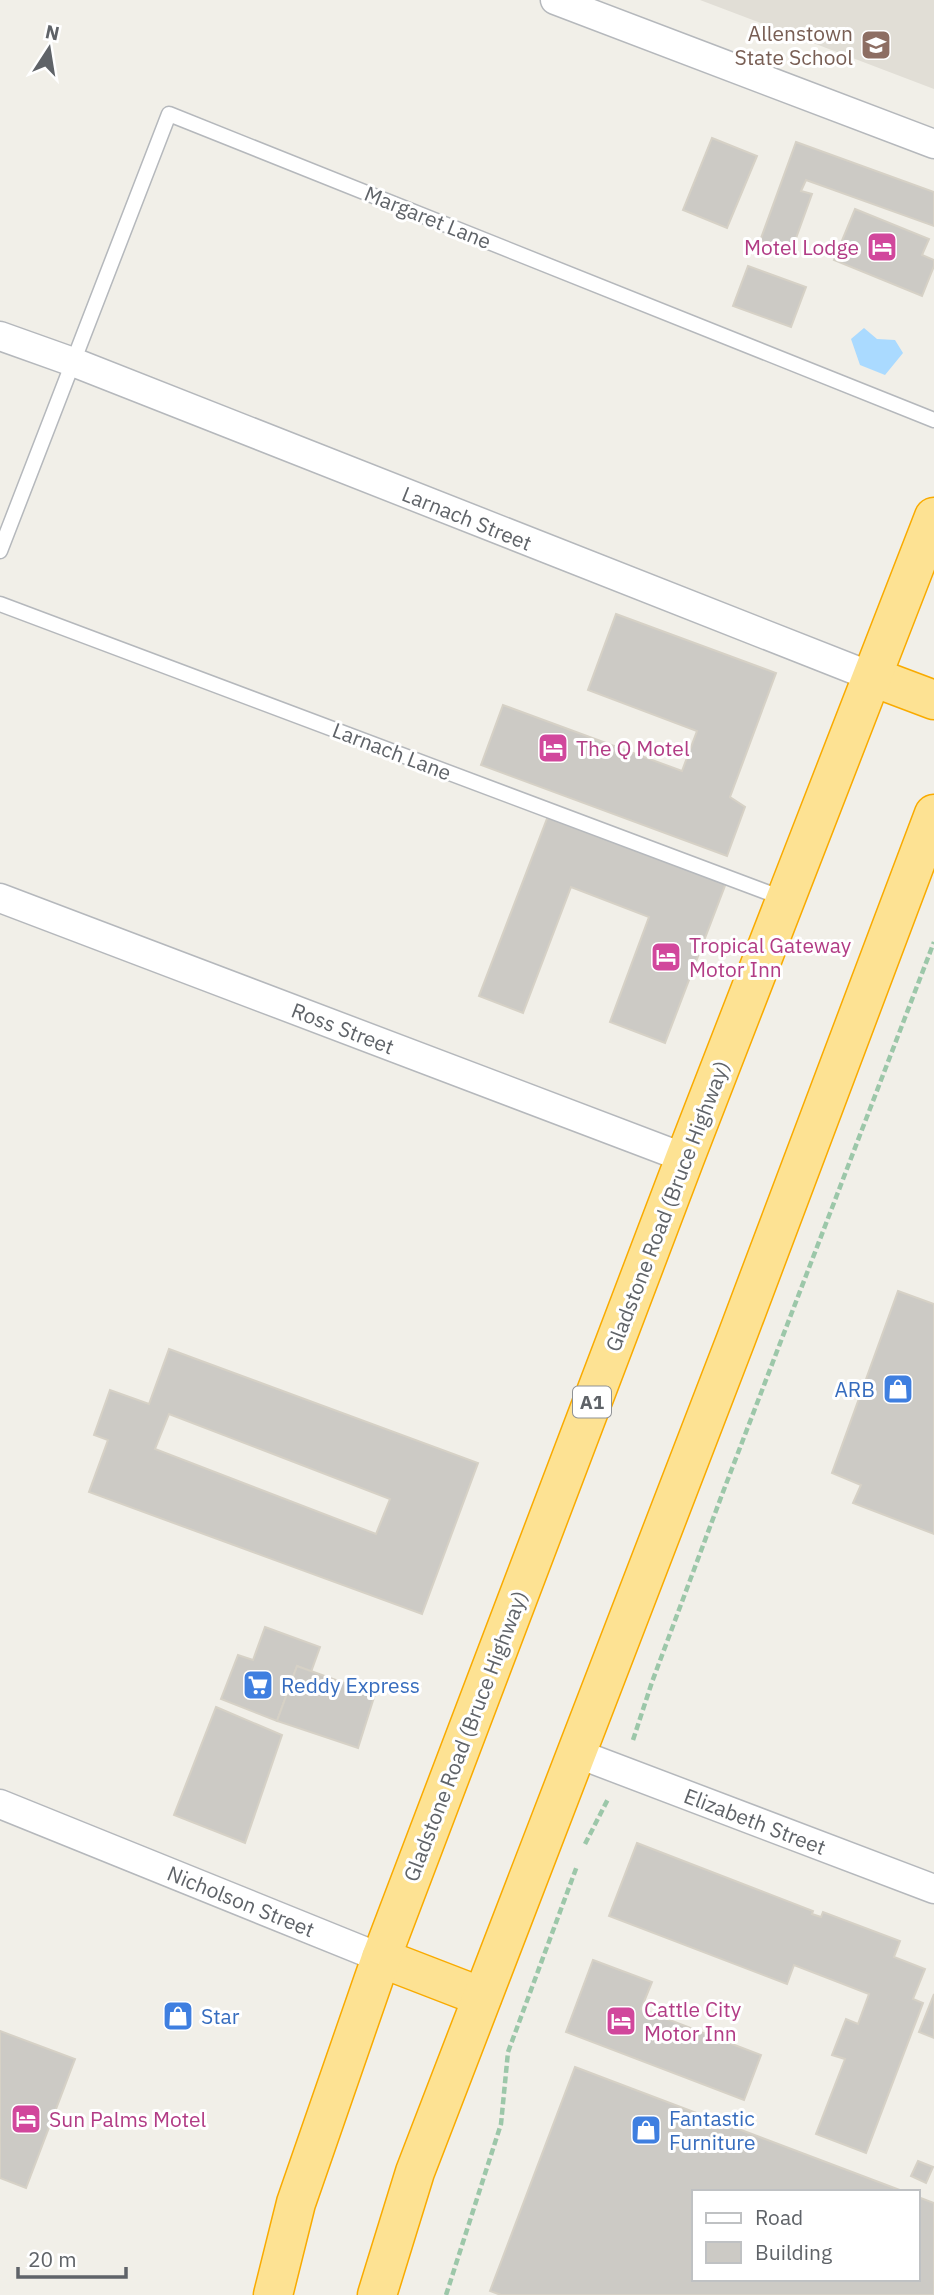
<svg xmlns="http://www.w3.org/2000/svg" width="934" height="2295" viewBox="0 0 934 2295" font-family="'IBM Plex Sans',sans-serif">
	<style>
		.education { fill: #e1ded6 }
		.water { fill: #aadaff }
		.building { fill: #cccac5; stroke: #d6d1c6; stroke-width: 2; fill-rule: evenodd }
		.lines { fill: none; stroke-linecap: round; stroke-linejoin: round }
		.lane-casing { stroke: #b5b8bc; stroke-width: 17 }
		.street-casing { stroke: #b5b8bc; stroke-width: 31 }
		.highway-casing { stroke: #f9ab00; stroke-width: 41 }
		.path { stroke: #9cc7a9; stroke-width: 4.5; stroke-dasharray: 7 3.5; stroke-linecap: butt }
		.lane { stroke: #fff; stroke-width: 14 }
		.street { stroke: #fff; stroke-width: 28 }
		.highway { stroke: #fde293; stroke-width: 38 }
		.labels { text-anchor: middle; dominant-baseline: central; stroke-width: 6; stroke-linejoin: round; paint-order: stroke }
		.shield { fill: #fff; stroke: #8f9295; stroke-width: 2 }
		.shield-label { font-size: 19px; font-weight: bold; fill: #5f6368 }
		.education-label { font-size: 21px; fill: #785e54; stroke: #fff; text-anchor: end }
		.street-label { font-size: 21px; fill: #5f6368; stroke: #fff }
		.hotel-label { font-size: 21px; fill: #b23c85; stroke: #fff; text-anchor: start }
		.shop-label { font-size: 21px; fill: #366cbe; stroke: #fff; text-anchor: start }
	</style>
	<rect width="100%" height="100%" fill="#f1efe8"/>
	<path class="education" d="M700,0h234v89z"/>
	<path class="water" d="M864,328l13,11 18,1 8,13 -18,22 -25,-10 -9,-26z"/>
	<g class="building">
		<path d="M712,138l45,18 -30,72 -44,-18z"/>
		<path d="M796,142l138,50v34l-128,-46 -5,11 11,3 -21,58 -31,-11z"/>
		<path d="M855,209l74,30 -7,16 12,5v6l-12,30 -88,-36z"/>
		<path d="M748,266l58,21 -15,40 -58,-21z"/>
		<path d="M616,614l160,59 -46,124 15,10 -18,49 -246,-91 22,-60 179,66 15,-40 -109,-41z"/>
		<path d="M548,816l178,67 -61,160 -55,-21 39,-105 -78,-30 -48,126 -44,-17z"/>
		<path d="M898,1291l36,13v230l-81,-31 8,-18 -29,-12z"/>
		<path d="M169,1349l309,114 -56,151 -333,-122 19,-52 -14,-5 16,-45 39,14zM169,1414l221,85 -14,35 -221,-85z"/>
		<path d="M265,1627l55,20 -9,25 -14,-6 -20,55 -56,-22 17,-44 15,5z"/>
		<path d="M297,1666l78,28 -17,54 -81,-27z"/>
		<path d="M216,1707l66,28 -37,108 -71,-28z"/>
		<path d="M637,1843l176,68 -1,3 9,3 2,-5 77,29 -6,16 31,12 -12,30 10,4 -57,150 -50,-19 29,-75 -13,-4 14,-36 12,5 11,-30 -75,-29 -7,19 -178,-68z"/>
		<path d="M593,1960l59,22 -11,27 120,46 -17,45 -178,-68z"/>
		<path d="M934,1994v44l-15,-6z"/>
		<path d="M0,2031l75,28 -49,129 -26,-10z"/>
		<path d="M575,2067l330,125h-211v87h224v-82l16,6v92h-433l-11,-4z"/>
		<path d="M918,2161l15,6 -7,16 -15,-7z"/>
	</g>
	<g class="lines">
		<g class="lane-casing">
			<g id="lane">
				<path d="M0,551l169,-437 765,306"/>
				<path d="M0,604l785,295"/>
			</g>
		</g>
		<g class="street-casing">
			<g id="street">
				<path d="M555,0l379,144"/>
				<path d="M0,336l73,26 800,315"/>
				<path d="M0,898l685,260"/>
				<path d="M576,1753l358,136"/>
				<path d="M0,1804l381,154"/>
			</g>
		</g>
		<g class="highway-casing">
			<g id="highway">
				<path d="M873,677l61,23"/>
				<path d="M381,1958l101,39"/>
				<path d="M273,2295l23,-92 85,-245 304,-800 249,-641"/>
				<path d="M377,2295l38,-123 321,-833 198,-525"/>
			</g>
		</g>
		<g class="path">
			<path d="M633,1740l19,-58 71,-190 211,-550"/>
			<path d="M585,1844l23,-45"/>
			<path d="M446,2295l55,-171 7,-72 69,-186"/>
		</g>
		<use href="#lane" class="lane"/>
		<use href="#street" class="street"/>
		<use href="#highway" class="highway"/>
	</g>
	<defs>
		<g id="school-square" transform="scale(1.575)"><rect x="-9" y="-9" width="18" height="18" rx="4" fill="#8d6e63" stroke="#fff"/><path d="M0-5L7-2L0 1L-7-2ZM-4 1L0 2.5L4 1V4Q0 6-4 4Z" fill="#fff"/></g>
		<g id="hotel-square" transform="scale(1.575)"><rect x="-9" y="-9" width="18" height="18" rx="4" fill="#d1479c" stroke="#fff"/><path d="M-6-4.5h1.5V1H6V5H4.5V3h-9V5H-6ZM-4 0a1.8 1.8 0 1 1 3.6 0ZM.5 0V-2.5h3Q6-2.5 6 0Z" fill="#fff"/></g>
		<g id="shop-square" transform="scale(1.575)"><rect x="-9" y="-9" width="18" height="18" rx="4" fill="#3f7fe0" stroke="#fff"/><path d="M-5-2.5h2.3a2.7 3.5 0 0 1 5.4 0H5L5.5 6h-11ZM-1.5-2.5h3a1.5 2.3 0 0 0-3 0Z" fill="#fff"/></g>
		<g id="supermarket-square" transform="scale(1.575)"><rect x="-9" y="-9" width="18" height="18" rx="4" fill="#3f7fe0" stroke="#fff"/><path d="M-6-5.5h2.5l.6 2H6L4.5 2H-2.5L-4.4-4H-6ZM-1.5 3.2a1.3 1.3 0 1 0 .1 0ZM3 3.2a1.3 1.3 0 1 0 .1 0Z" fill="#fff"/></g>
	</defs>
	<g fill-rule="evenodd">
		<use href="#school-square" x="876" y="45"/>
		<use href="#hotel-square" x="882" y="247"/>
		<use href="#hotel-square" x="553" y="748"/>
		<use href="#hotel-square" x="666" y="957"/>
		<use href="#shop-square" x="898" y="1389"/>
		<use href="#supermarket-square" x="258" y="1685"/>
		<use href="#shop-square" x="178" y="2016"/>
		<use href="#hotel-square" x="621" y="2021"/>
		<use href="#hotel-square" x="26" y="2119"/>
		<use href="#shop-square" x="646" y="2130"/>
	</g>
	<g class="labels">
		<rect class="shield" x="573" y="1386.5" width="38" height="31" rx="5"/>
		<g class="shield-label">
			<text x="592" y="1402">A1</text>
		</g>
		<g class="education-label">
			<text x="853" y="33">Allenstown<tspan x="853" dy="24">State School</tspan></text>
		</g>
		<g class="street-label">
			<text transform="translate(428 217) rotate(22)">Margaret Lane</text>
			<text transform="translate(467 518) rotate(22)">Larnach Street</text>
			<text transform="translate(392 751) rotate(21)">Larnach Lane</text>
			<text transform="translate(343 1028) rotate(21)">Ross Street</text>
			<text transform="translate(667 1206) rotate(-69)">Gladstone Road (Bruce Highway)</text>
			<text transform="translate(465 1736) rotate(-69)">Gladstone Road (Bruce Highway)</text>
			<text transform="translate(755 1821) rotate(21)">Elizabeth Street</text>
			<text transform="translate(241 1901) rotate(22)">Nicholson Street</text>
		</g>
		<g class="hotel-label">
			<text x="859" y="247" text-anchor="end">Motel Lodge</text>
			<text x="576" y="748">The Q Motel</text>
			<text x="689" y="945">Tropical Gateway<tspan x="689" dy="24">Motor Inn</tspan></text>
			<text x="644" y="2009">Cattle City<tspan x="644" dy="24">Motor Inn</tspan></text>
			<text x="49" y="2119">Sun Palms Motel</text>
		</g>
		<g class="shop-label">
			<text x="875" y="1389" text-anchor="end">ARB</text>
			<text x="281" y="1685">Reddy Express</text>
			<text x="201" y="2016">Star</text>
			<text x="669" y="2118">Fantastic<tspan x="669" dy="24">Furniture</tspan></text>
		</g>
	</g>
	<rect x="692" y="2190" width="228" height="91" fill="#ffffff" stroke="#bfc1c3" stroke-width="2"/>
	<rect x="706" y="2213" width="35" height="10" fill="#ffffff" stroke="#bfc1c3" stroke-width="2"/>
	<text x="755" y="2225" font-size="21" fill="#5f6368">Road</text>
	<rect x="706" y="2242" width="35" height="21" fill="#cccac5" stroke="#bfc1c3" stroke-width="2"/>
	<text x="755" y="2260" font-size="21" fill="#5f6368">Building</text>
	<g transform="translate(49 49) rotate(12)" stroke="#ffffff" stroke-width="5" paint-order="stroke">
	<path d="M0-5L12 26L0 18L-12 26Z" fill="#5f6368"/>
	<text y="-10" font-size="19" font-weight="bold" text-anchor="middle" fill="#5f6368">N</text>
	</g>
	<path d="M18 2267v10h108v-10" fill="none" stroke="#5f6368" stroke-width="3.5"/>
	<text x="28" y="2267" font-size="21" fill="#5f6368" stroke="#ffffff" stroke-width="5" paint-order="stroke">20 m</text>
</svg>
